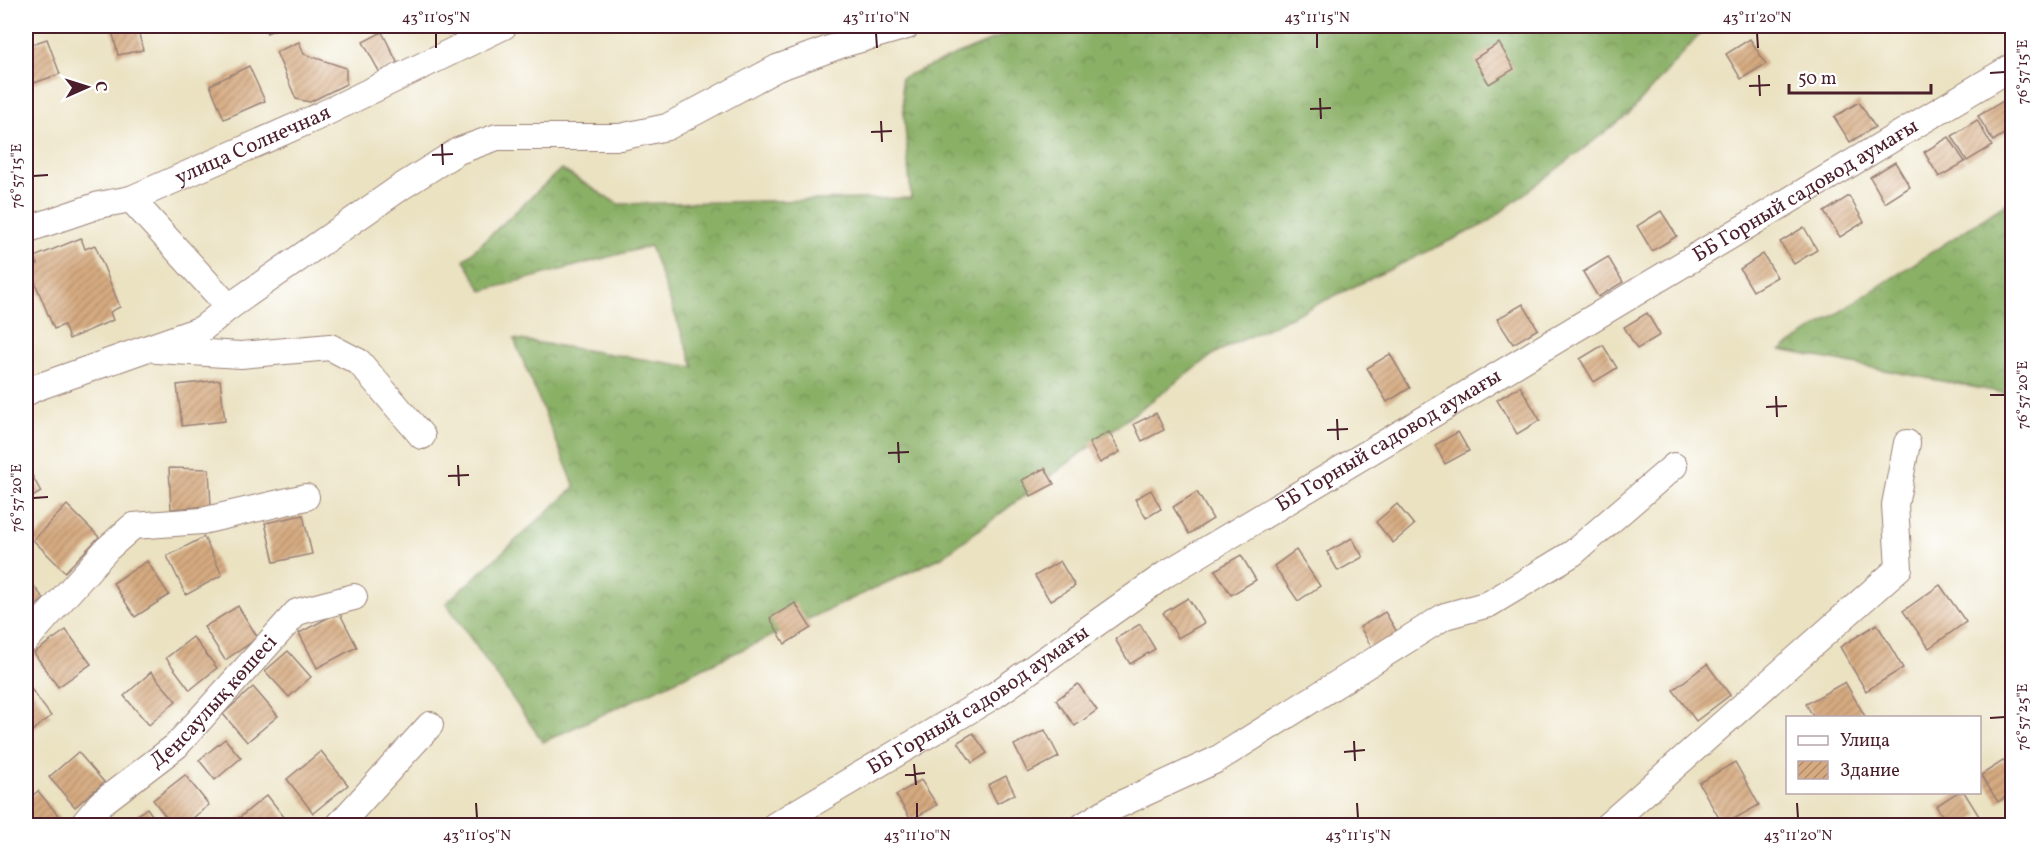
<svg xmlns="http://www.w3.org/2000/svg" width="2038" height="851" viewBox="0 0 2038 851" font-family="Vollkorn,serif">
	<style>
		.forest { fill: url(#forest-crowns); stroke: #6a6848; stroke-width: 1.5 }
		.building { fill: url(#building-hatch) }
		.lines { fill: none; stroke-linecap: round; stroke-linejoin: round }
		.minor-casing { stroke: #9a8076; stroke-width: 28 }
		.minor { stroke: #fff; stroke-width: 26 }
		.ticks { fill: none; stroke: #4a1f2b; stroke-width: 2 }
		.labels { text-anchor: middle; dominant-baseline: central; stroke-width: 4.5; stroke-linejoin: round; paint-order: stroke }
		.street-label { font-size: 21px; fill: #4a1f2b; stroke: #fff }
		.neatline { fill: none; stroke: #4a1f2b; stroke-width: 2 }
		.ticks-label { font-size: 15px; text-anchor: middle; fill: #4a1f2b }
	</style>
	<defs>
		<pattern id="forest-crowns" width="20" height="18" patternUnits="userSpaceOnUse" patternTransform="scale(1.5)"><rect width="20" height="18" fill="#8ab066"/><path d="M2 6a3 3 0 1 1 6 0M12 15a3 3 0 1 1 6 0" fill="none" stroke="#738f54"/></pattern>
		<pattern id="building-hatch" width="6" height="6" patternUnits="userSpaceOnUse" patternTransform="scale(1.5)"><rect width="6" height="6" fill="#d6ab81"/><path d="M-1 1l2-2M0 6l6-6M5 7l2-2" fill="none" stroke="#b08b6a"/></pattern>
	</defs>
	<rect width="100%" height="100%" fill="#fff"/>
	<filter id="ink" filterUnits="userSpaceOnUse"><feTurbulence type="fractalNoise" baseFrequency=".0167" numOctaves="2"/><feDisplacementMap in="SourceGraphic" scale="12" xChannelSelector="R" yChannelSelector="G"/><feConvolveMatrix kernelMatrix="1 2 1 2 8 2 1 2 1" color-interpolation-filters="sRGB"/></filter>
	<filter id="wash" filterUnits="userSpaceOnUse"><feTurbulence type="fractalNoise" baseFrequency=".008" numOctaves="4" result="noise"/><feDisplacementMap in="SourceGraphic" scale="24" xChannelSelector="R" yChannelSelector="G"/><feGaussianBlur stdDeviation="1.35" result="paint"/><feColorMatrix in="noise" values="0 0 0 0 0 0 0 0 0 0 0 0 0 0 0 0 0 1.4 0 .05"/><feComposite in="paint" operator="in"/></filter>
	<g filter="url(#wash)">
		<rect width="100%" height="100%" fill="#ebe2c2"/>
		<g class="forest">
			<path d="M1021,26h686l-77,87 -145,111 -268,128 -275,205 -399,185 -97,-139 129,-116 -61,-148 180,28 -44,-121 -168,45 -18,-31 97,-91 57,35 293,-6 -10,-120 117,-49z"/>
			<path d="M2012,200v203l-3,-9 -228,-44z"/>
		</g>
		<g id="blocks">
			<g class="building">
				<path d="M111,26h26l6,24 -25,5z"/>
				<path d="M263,26h19l-15,7z"/>
				<path d="M382,32l16,32 -18,9 -17,-31z"/>
				<path d="M47,39l13,35 -32,11 -2,-6v-33z"/>
				<path d="M1750,39l16,25 -25,15 -15,-25z"/>
				<path d="M299,42l5,12 42,14v16l-36,18 -14,-3 -20,-47z"/>
				<path d="M1499,43l15,26 -25,15 -15,-25z"/>
				<path d="M249,66l16,35 -41,18 -14,-34z"/>
				<path d="M2003,101l9,15v13l-19,12 -15,-25z"/>
				<path d="M1859,102l16,25 -25,15 -16,-25z"/>
				<path d="M1977,120l15,26 -25,15 -15,-25z"/>
				<path d="M1949,137l16,25 -26,15 -15,-25z"/>
				<path d="M1895,162l15,25 -25,16 -15,-26z"/>
				<path d="M1849,196l15,26 -24,15 -16,-25z"/>
				<path d="M1661,211l16,25 -25,15 -15,-25z"/>
				<path d="M1804,227l13,23 -23,14 -14,-22z"/>
				<path d="M81,238l4,11 10,-4 25,62 -10,5 3,8 -44,19 -5,-14 -10,4 -25,-61 9,-4 -4,-7z"/>
				<path d="M1763,254l14,23 -24,14 -13,-22z"/>
				<path d="M1608,257l15,25 -25,15 -15,-25z"/>
				<path d="M1523,304l15,25 -25,15 -16,-25z"/>
				<path d="M1647,313l13,22 -23,14 -13,-22z"/>
				<path d="M1603,345l14,23 -23,14 -14,-23z"/>
				<path d="M1390,354l20,34 -23,14 -20,-34z"/>
				<path d="M220,380l5,41 -43,5 -5,-41z"/>
				<path d="M1520,386l20,34 -23,14 -20,-34z"/>
				<path d="M1156,413l8,17 -22,11 -8,-17z"/>
				<path d="M1109,432l11,20 -20,11 -11,-20z"/>
				<path d="M1458,432l11,19 -24,13 -10,-19z"/>
				<path d="M26,464l15,28 -15,9z"/>
				<path d="M169,468l40,1 2,37 -40,3z"/>
				<path d="M1045,468l9,16 -23,12 -9,-16z"/>
				<path d="M1151,490l10,19 -15,9 -11,-19z"/>
				<path d="M1197,492l16,27 -24,15 -16,-27z"/>
				<path d="M1397,504l17,21 -21,18 -17,-21z"/>
				<path d="M67,505l32,32 -34,35 -32,-32z"/>
				<path d="M303,515l9,39 -38,8 -9,-39z"/>
				<path d="M204,537l18,38 -36,20 -19,-39z"/>
				<path d="M1352,538l11,19 -25,14 -11,-19z"/>
				<path d="M1296,550l24,36 -22,15 -24,-35z"/>
				<path d="M1241,555l15,25 -25,15 -16,-25z"/>
				<path d="M147,561l22,34 -34,22 -22,-34z"/>
				<path d="M1060,561l15,25 -25,15 -15,-25z"/>
				<path d="M26,576l18,23 -18,14z"/>
				<path d="M1940,585l26,37 -37,26 -26,-37z"/>
				<path d="M1188,598l16,25 -26,15 -15,-25z"/>
				<path d="M795,603l16,25 -26,16 -15,-26z"/>
				<path d="M238,606l20,32 -33,22 -21,-33z"/>
				<path d="M339,612l18,35 -40,21 -18,-35z"/>
				<path d="M1385,612l15,25 -25,16 -15,-26z"/>
				<path d="M1140,624l15,25 -25,15 -15,-25z"/>
				<path d="M1877,624l26,44 -37,23 -26,-44z"/>
				<path d="M66,630l25,34 -33,23 -24,-34z"/>
				<path d="M193,637l24,31 -27,22 -24,-32z"/>
				<path d="M288,651l23,26 -22,20 -24,-26z"/>
				<path d="M1707,664l23,31 -34,26 -23,-31z"/>
				<path d="M151,672l25,29 -27,24 -25,-29z"/>
				<path d="M26,682l25,34 -25,20z"/>
				<path d="M1845,682l21,36h-52l-8,-14z"/>
				<path d="M1078,684l19,26 -22,16 -19,-26z"/>
				<path d="M253,687l25,29 -31,26 -24,-28z"/>
				<path d="M1045,730l14,27 -31,16 -14,-28z"/>
				<path d="M973,733l14,20 -15,10 -14,-21z"/>
				<path d="M225,739l16,19 -26,22 -16,-20z"/>
				<path d="M321,751l27,34 -35,28 -26,-34z"/>
				<path d="M78,752l26,30 -29,25 -26,-30z"/>
				<path d="M2006,759l6,10v23l-14,10 -17,-27z"/>
				<path d="M1735,762l24,43 -36,20 -24,-42z"/>
				<path d="M185,775l24,30 -26,21h-10l-20,-26z"/>
				<path d="M1006,776l9,18 -18,9 -9,-18z"/>
				<path d="M921,780l16,25 -26,15 -15,-25z"/>
				<path d="M38,791l25,30 -5,5h-32v-25z"/>
				<path d="M1958,792h6l15,24 -14,10h-16l-13,-20z"/>
				<path d="M267,795l24,31h-56l-2,-3z"/>
				<path d="M147,808l13,18h-37z"/>
			</g>
		</g>
	</g>
	<g filter="url(#ink)">
		<use href="#blocks" fill-opacity="0" stroke="#9a8076" stroke-width="1.5"/>
		<g class="lines">
			<g class="minor-casing">
				<g id="minor">
					<path d="M26,230l73,-25 32,-6"/>
					<path id="s1" d="M229,307l-98,-108 186,-82 187,-91"/>
					<path d="M157,350l84,5 89,-8 29,15 63,74"/>
					<path d="M26,393l9,-5 167,-59 27,-22 172,-120 57,-36 39,-14h123l47,-10 110,-59 66,-24 64,-18"/>
					<path d="M26,640l81,-91 26,-23 69,-5 104,-24"/>
					<path id="s2" d="M82,826l18,-22 76,-58 121,-134 57,-15"/>
					<path d="M338,826l92,-101"/>
					<path id="s3" d="M774,826l221,-131 171,-121 846,-507"/>
					<path d="M1083,826l29,-18 104,-48 229,-144 44,-12 84,-51 101,-87"/>
					<path d="M1607,826l292,-258 -4,-63 12,-62"/>
				</g>
			</g>
			<use href="#minor" class="minor"/>
		</g>
	</g>
	<path class="ticks" d="M436,33v15M876,33l1,15M1317,33v15M1757,33l1,15M1990,73l15,-1M1759,75l1,21M1749,86l21,-1M1320,98l1,21M1310,109l21,-1M881,121l1,21M871,132l21,-1M442,144l1,21M432,155l21,-1M33,176l15,-1M1990,395h15M1776,396l1,21M1766,407l21,-1M1337,419l1,21M1327,430l21,-1M898,442l1,21M888,453l21,-1M458,465l1,21M448,476l21,-1M33,498l15,-1M1990,718l15,-1M1354,741l1,20M1344,752l21,-2M914,764l2,21M905,775l20,-2M476,803l1,15M917,803v15M1357,803l1,15M1797,803l1,15"/>
	<g class="labels">
		<g class="street-label">
			<text stroke="none"><textPath href="#s1" startOffset="279">улица Солнечная</textPath></text>
			<text stroke="none"><textPath href="#s3" startOffset="1212">ББ Горный садовод аумағы</textPath></text>
			<text stroke="none"><textPath href="#s3" startOffset="726">ББ Горный садовод аумағы</textPath></text>
			<text stroke="none"><textPath href="#s3" startOffset="240">ББ Горный садовод аумағы</textPath></text>
			<text stroke="none"><textPath href="#s2" startOffset="182">Денсаулық көшесі</textPath></text>
		</g>
	</g>
	<rect width="2038" height="851" fill="none" stroke="#fff" stroke-width="66"/>
	<rect x="1786" y="716" width="195" height="78" fill="#ffffff" stroke="#b7a5aa" stroke-width="1.5"/>
	<rect x="1798" y="736" width="30" height="9" fill="#ffffff" stroke="#b7a5aa" stroke-width="1.5"/>
	<text x="1840" y="746" font-size="18" fill="#4a1f2b">Улица</text>
	<rect x="1798" y="761" width="30" height="18" fill="url(#building-hatch)" stroke="#b7a5aa" stroke-width="1.5"/>
	<text x="1840" y="776" font-size="18" fill="#4a1f2b">Здание</text>
	<g transform="translate(87 87) rotate(87)" stroke="#ffffff" stroke-width="4.5" paint-order="stroke">
	<path d="M0-4.5L10 22L0 15L-10 22Z" fill="#4a1f2b"/>
	<text y="-9" font-size="16" font-weight="bold" text-anchor="middle" fill="#4a1f2b">С</text>
	</g>
	<path d="M1789 84v9h142v-9" fill="none" stroke="#4a1f2b" stroke-width="3"/>
	<text x="1798" y="84" font-size="18" fill="#4a1f2b" stroke="#ffffff" stroke-width="4.5" paint-order="stroke">50 m</text>
	<rect x="33" y="33" width="1972" height="785" class="neatline"/>
	<g class="ticks-label">
		<text x="436" y="22">43°11'05"N</text>
		<text x="876" y="22">43°11'10"N</text>
		<text x="1317" y="22">43°11'15"N</text>
		<text x="1757" y="22">43°11'20"N</text>
		<text transform="translate(2022 72) rotate(-90)" y="5">76°57'15"E</text>
		<text transform="translate(16 176) rotate(-90)" y="5">76°57'15"E</text>
		<text transform="translate(2022 395) rotate(-90)" y="5">76°57'20"E</text>
		<text transform="translate(16 498) rotate(-90)" y="5">76°57'20"E</text>
		<text transform="translate(2022 717) rotate(-90)" y="5">76°57'25"E</text>
		<text x="477" y="840">43°11'05"N</text>
		<text x="917" y="840">43°11'10"N</text>
		<text x="1358" y="840">43°11'15"N</text>
		<text x="1798" y="840">43°11'20"N</text>
	</g>
</svg>
